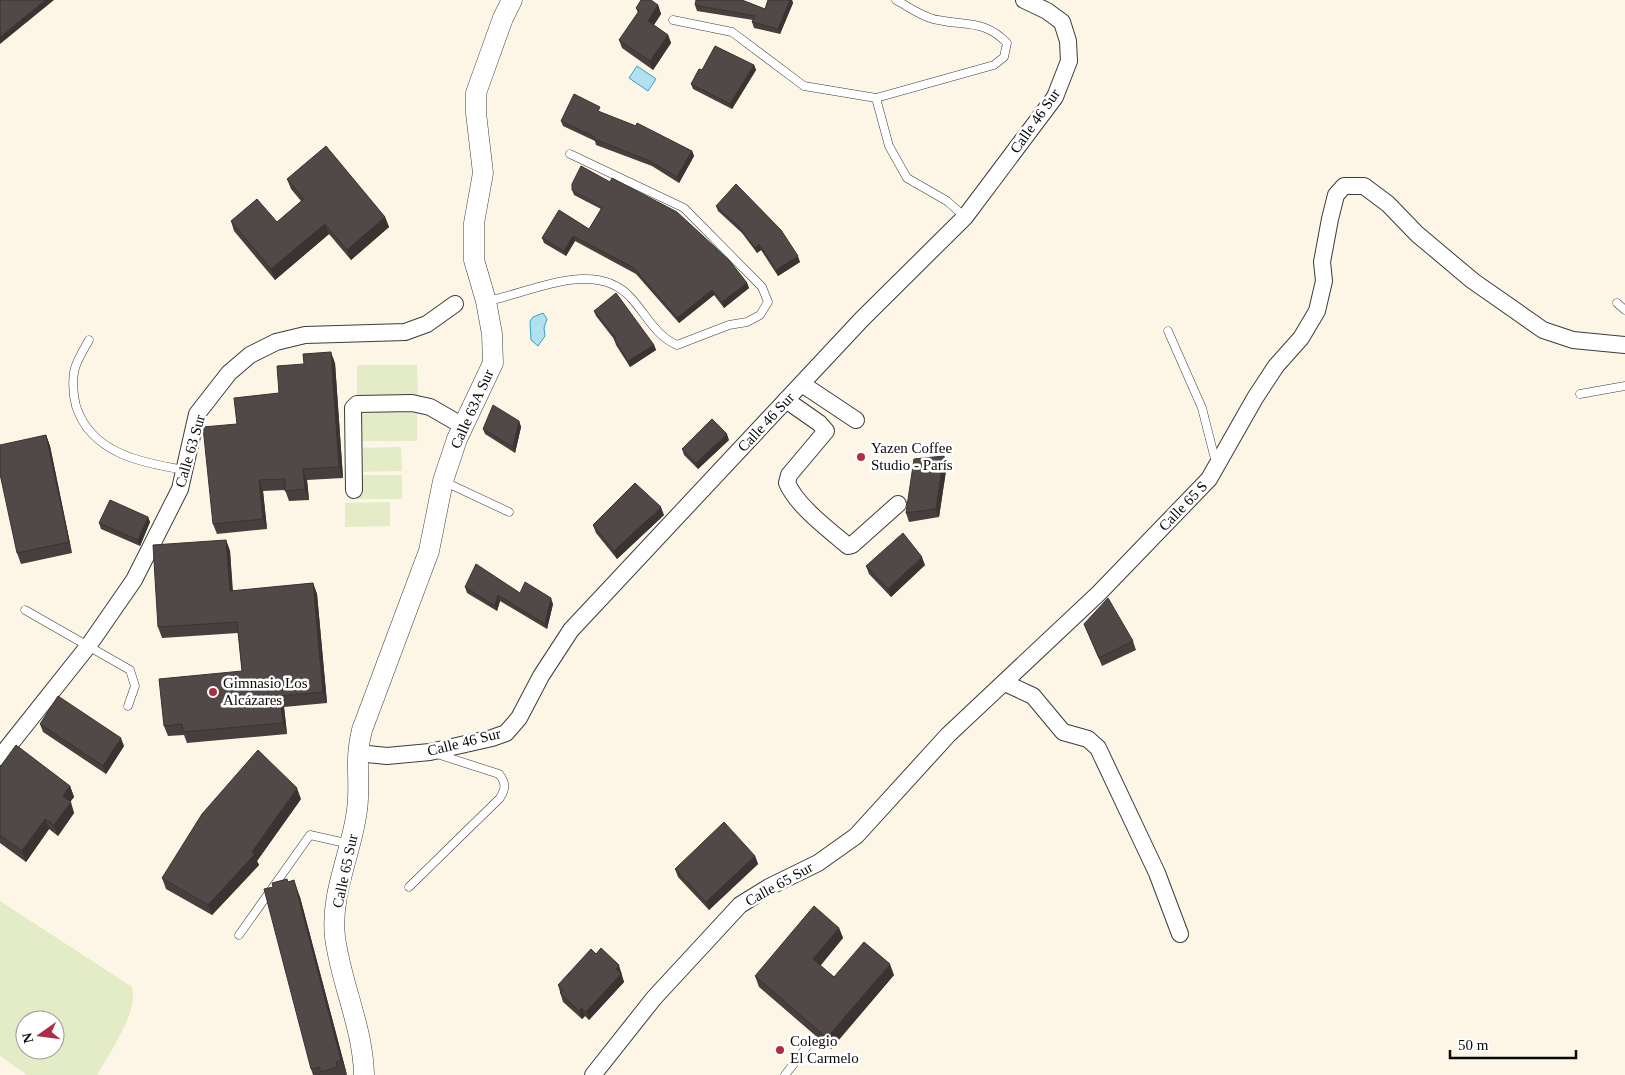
<svg xmlns="http://www.w3.org/2000/svg" width="1625" height="1075" viewBox="0 0 1625 1075" font-family="'Times New Roman',serif">
	<style>
		.pitch { fill: #e3ecc6; fill-rule: evenodd }
		.water { fill: #b0e1f0; stroke: #3e9ec1 }
		.lines { fill: none; stroke-linecap: round; stroke-linejoin: round }
		.service-casing { stroke: #3c3c3c; stroke-width: 9 }
		.minor-casing { stroke: #3c3c3c; stroke-width: 18 }
		.tertiary-casing { stroke: #3c3c3c; stroke-width: 21 }
		.service { stroke: #fff; stroke-width: 8 }
		.minor { stroke: #fff; stroke-width: 16 }
		.tertiary { stroke: #fff; stroke-width: 20 }
		.wall { fill: #463f3d }
		.shaded-wall { fill: #393332 }
		.building { fill: #514947; stroke: #393332 }
		.poi-dot { fill: #ad2e44; stroke: #fff; stroke-width: 2 }
		.labels { text-anchor: middle; dominant-baseline: central; stroke-width: 5; stroke-linejoin: round; paint-order: stroke }
		.street-label { font-size: 15px; fill: #090909; stroke: #fff }
		.poi-label { font-size: 15px; fill: #090909; stroke: #fff; text-anchor: start }
	</style>
	<rect width="100%" height="100%" fill="#fdf6e7"/>
	<g class="pitch">
		<path d="M357,365h60l1,33h-61z"/>
		<rect x="356" y="408" width="61" height="33"/>
		<path d="M401,447l1,24 -46,1v-24z"/>
		<rect x="356" y="475" width="46" height="24"/>
		<path d="M390,502v24l-45,1v-24z"/>
		<path d="M0,901l132,86c7,25 -23,66 -35,88h-70l-27,-19zM25,1020h30v30h-30z"/>
	</g>
	<g class="water">
		<path d="M637,66l19,13 -8,12 -19,-13z"/>
		<path d="M543,313l4,6 -3,9 1,8 -7,10 -7,-6 -1,-19 3,-4z"/>
	</g>
	<g class="lines">
		<g class="service-casing">
			<g id="service">
				<path d="M673,20l59,12 72,54 72,12 118,-33 10,-8 3,-14c-22,-23 -40,-17 -69,-23 -14,-2 -29,-13 -42,-20"/>
				<path d="M876,98l13,48 18,32 40,23 18,16"/>
				<path d="M487,301c44,-8 109,-44 145,-2 15,17 24,37 45,46l52,-20 18,-3 13,-7 8,-13 -6,-15 -78,-79 -114,-54"/>
				<path d="M1617,303l8,7"/>
				<path d="M1168,331l34,77 14,55"/>
				<path d="M89,340c-5,9 -11,18 -14,28 -3,11 -2,27 1,38 15,47 65,57 109,64"/>
				<path d="M1580,394l45,-8"/>
				<path d="M445,482l64,30"/>
				<path d="M25,610l105,60 5,16 -7,20"/>
				<path d="M409,887l91,-89c6,-10 6,-15 -1,-24l-62,-20"/>
				<path d="M239,935l71,-100 40,9"/>
				<path d="M785,1075l24,-31"/>
			</g>
		</g>
		<g class="minor-casing">
			<g id="minor">
				<path d="M802,384l54,36"/>
				<path d="M786,400l33,23 7,8 -37,44 -2,8c10,23 42,47 61,63l4,-1 46,-41"/>
				<path d="M354,490l-1,-82 4,-4 55,-1 18,4 33,19"/>
				<path d="M1005,683l28,13 30,36 25,7 10,9 59,125 23,61"/>
				<path d="M357,753l30,3 43,-4 62,-14 14,-5 13,-15 22,-42 30,-46 291,-311 103,-102 90,-120 14,-36 -1,-20 -6,-19 -15,-11 -23,-11"/>
				<path d="M0,757l89,-112 45,-65 46,-91 17,-75 32,-41 21,-18 26,-13 29,-7 100,-3 22,-8 28,-20"/>
				<path d="M593,1075l61,-77 86,-93 29,-18 49,-24 38,-27 92,-101 151,-142 110,-114 46,-81 21,-32 25,-28 16,-27 7,-30 -2,-19 8,-43 6,-24 8,-9h20l24,18 29,30 56,47 70,49 30,10 52,5"/>
			</g>
		</g>
		<g class="tertiary-casing">
			<path id="tertiary" d="M364,1075c-1,-48 -23,-91 -29,-138 -5,-44 17,-85 22,-127 4,-29 -3,-50 5,-80l67,-179 14,-70 14,-42 36,-76 -1,-29 -6,-33 -12,-41v-37l9,-50 -7,-60v-20l27,-75 9,-18"/>
		</g>
		<use href="#service" class="service"/>
		<use href="#minor" class="minor"/>
		<use href="#tertiary" class="tertiary"/>
	</g>
	<g class="wall">
		<path d="M768,0h24l1,3 -13,31 -26,-6 -2,-6 1,-2 -56,-9 -2,-6 70,4z"/>
		<path d="M658,5l3,9 -7,11 14,10 3,8 -18,27 -31,-22 -3,-8 19,-27 -2,-5z"/>
		<path d="M754,65l2,5 -24,39 -39,-20 -2,-5 11,-14z"/>
		<path d="M602,113l90,38 2,5 -15,27 -27,-17 -56,-21 -1,-4 -32,-15 -2,-5z"/>
		<path d="M287,179l98,38 4,10 -38,33 -22,-26 -54,46 -41,-49 -3,-10 46,1 24,-21 -10,-12z"/>
		<path d="M572,190l175,93 2,5 -25,20 -10,-13 -35,28 -43,-49 -61,-33 -9,15 -22,-13 -2,-5 47,-9 12,-20 -27,-14z"/>
		<path d="M716,206l84,56 -22,14 -17,-26 -4,3 -15,-20 -24,-22z"/>
		<path d="M594,311l60,34 2,5 -26,17 -14,-22 -2,-6 -18,-23z"/>
		<path d="M335,363l8,115 -36,2 2,20 -20,1 -4,-11 -22,1 4,38 -50,5 -4,-10 24,-100 42,-31z"/>
		<path d="M519,421l2,6 -6,26 -30,-19 -2,-5z"/>
		<path d="M46,435l4,11 22,107 -51,11 -4,-11z"/>
		<path d="M729,440l-31,29 -14,-14 -2,-6z"/>
		<path d="M944,456l3,8 -8,53 -30,5 -3,-9z"/>
		<path d="M664,515l-47,44 -21,-26 -3,-8z"/>
		<path d="M148,517l2,5 -10,24 -39,-17 -2,-6z"/>
		<path d="M226,540l4,11 3,40 80,-8 4,11 10,109 -43,4 3,27 -100,9 -3,-8 -16,1 -4,-10 78,-55 -4,-38 -76,5 -4,-11z"/>
		<path d="M925,565l-34,32 -22,-23 -3,-8z"/>
		<path d="M465,587l55,6 33,11 -6,25 -47,-28 -3,10 -30,-18z"/>
		<path d="M1084,624l49,17 3,9 -34,16z"/>
		<path d="M40,724l84,22 -18,28 -63,-42z"/>
		<path d="M0,767l70,19 4,11 -4,5 4,11 -16,23 -9,-7 -23,33 -26,-19z"/>
		<path d="M301,799l-44,62 2,4 -47,50 -46,-26 -4,-11z"/>
		<path d="M755,856l3,8 -49,46 -31,-33 -3,-8z"/>
		<path d="M289,882l11,15 47,178h-34l-2,-6z"/>
		<path d="M839,928l4,10 -23,27 14,12 60,-2 -63,74 -72,-62 -4,-11z"/>
		<path d="M596,954l26,19 -1,1 3,8 -35,38 -4,-4 -3,3 -19,-17 -5,-17z"/>
	</g>
	<g class="shaded-wall">
		<path d="M45,0h9l-54,44v-7z"/>
		<path d="M790,0h2l1,3 -13,31 -2,-5z"/>
		<path d="M658,5l3,9 -10,15 -3,-8z"/>
		<path d="M668,35l3,8 -18,27 -3,-9z"/>
		<path d="M754,65l2,5 -24,39 -2,-5z"/>
		<path d="M692,151l2,5 -15,27 -2,-6z"/>
		<path d="M385,217l4,10 -38,33 -4,-10z"/>
		<path d="M325,224l4,10 -54,46 -4,-11z"/>
		<path d="M573,236l2,5 -9,15 -2,-5z"/>
		<path d="M759,244l2,6 -4,3 -2,-5z"/>
		<path d="M798,256l2,6 -22,14 -2,-6z"/>
		<path d="M747,283l2,5 -25,20 -2,-6z"/>
		<path d="M712,290l2,5 -35,28 -2,-5z"/>
		<path d="M654,345l2,5 -26,17 -2,-6z"/>
		<path d="M331,352l4,11 8,115 -4,-11z"/>
		<path d="M519,421l2,6 -6,26 -2,-6z"/>
		<path d="M727,434l2,6 -31,29 -2,-6z"/>
		<path d="M46,435l4,11 22,107 -3,-11z"/>
		<path d="M944,456l3,8 -8,53 -3,-8z"/>
		<path d="M303,469l4,11 2,20 -4,-11z"/>
		<path d="M259,480l4,11 4,38 -4,-10z"/>
		<path d="M661,507l3,8 -47,44 -3,-8z"/>
		<path d="M148,517l2,5 -10,24 -2,-6z"/>
		<path d="M226,540l4,11 3,51 -3,-11z"/>
		<path d="M922,557l3,8 -34,32 -3,-8z"/>
		<path d="M313,583l4,11 10,109 -4,-11z"/>
		<path d="M498,595l2,6 -3,10 -2,-5z"/>
		<path d="M551,598l2,6 -6,25 -2,-5z"/>
		<path d="M280,696l4,11 3,27 -4,-11z"/>
		<path d="M121,738l3,8 -18,28 -3,-8z"/>
		<path d="M70,786l4,11 -8,10 -3,-11z"/>
		<path d="M297,788l4,11 -44,62 2,4 -47,50 -4,-10 44,-53z"/>
		<path d="M71,802l3,11 -16,23 -4,-11z"/>
		<path d="M45,819l4,10 -23,33 -4,-11z"/>
		<path d="M755,856l3,8 -49,46 -3,-8z"/>
		<path d="M294,880l6,17 47,178 -6,-15z"/>
		<path d="M839,928l4,10 -26,32 -4,-11z"/>
		<path d="M890,964l4,11 -63,74 -4,-11z"/>
		<path d="M619,965l5,17 -35,38 -3,-8 30,-43z"/>
		<path d="M582,1008l3,8 -3,3 -3,-8z"/>
	</g>
	<g class="building">
		<path d="M0,0h45l-45,37z"/>
		<path d="M641,0h10l7,5 -10,16 20,14 -18,26 -31,-21 20,-29 -3,-3z"/>
		<path d="M696,0h46l23,9 3,-9h22l-12,29 -26,-7 3,-6 -60,-11z"/>
		<path d="M715,46l39,19 -24,39 -39,-20 8,-15 3,1z"/>
		<path d="M574,94l26,13 -2,4 38,15 1,-3 55,28 -15,26 -27,-16 -56,-22 1,-2 -34,-16z"/>
		<path d="M326,146l59,71 -38,33 -22,-26 -54,45 -40,-48 26,-22 20,23 27,-23 -17,-20z"/>
		<path d="M581,166l29,16 2,-4 65,34 52,48 18,23 -25,19 -10,-12 -35,28 -43,-50 -61,-32 -9,15 -22,-13 17,-28 30,19 14,-23 -31,-16v-6z"/>
		<path d="M736,184l45,46 17,26 -22,14 -17,-26 -4,4 -15,-20 -24,-22z"/>
		<path d="M616,293l38,52 -26,16 -14,-22 2,-1 -22,-27z"/>
		<path d="M331,352l8,115 -36,2 2,20 -20,2v-12l-26,1 4,39 -50,5 -10,-97 34,-3 -3,-26 45,-5 -2,-27 27,-2 -1,-10z"/>
		<path d="M493,405l26,16 -6,26 -30,-18z"/>
		<path d="M712,419l15,15 -31,29 -14,-14z"/>
		<path d="M46,435l23,107 -52,11 -17,-79v-29z"/>
		<path d="M944,456l-8,53 -30,4 8,-54z"/>
		<path d="M635,483l26,24 -47,44 -21,-26z"/>
		<path d="M110,500l38,17 -10,23 -39,-17z"/>
		<path d="M903,533l19,24 -34,32 -22,-23z"/>
		<path d="M226,540l4,51 83,-8 10,109 -43,4 3,27 -100,9 -1,-8 -18,2 -5,-47 83,-8 -5,-49 -79,5 -5,-82z"/>
		<path d="M476,564l44,29 5,-11 26,16 -6,26 -47,-29 -3,11 -30,-19z"/>
		<path d="M1108,598l25,43 -34,17 -15,-34z"/>
		<path d="M58,696l63,42 -18,28 -63,-42z"/>
		<path d="M16,745l54,41 -7,10 8,6 -17,23 -9,-6 -23,32 -22,-16v-68z"/>
		<path d="M258,750l39,38 -45,64 3,2 -47,51 -46,-27 40,-64z"/>
		<path d="M724,822l31,34 -49,46 -31,-33z"/>
		<path d="M287,879l1,3 6,-2 47,180 -5,2 1,5 -16,5 -2,-5 -8,2 -47,-180 9,-2 -1,-4z"/>
		<path d="M814,906l25,22 -26,31 21,18 30,-35 26,22 -63,74 -72,-62z"/>
		<path d="M601,948l18,17 -3,4 5,5 -35,38 -4,-4 -3,3 -19,-18 3,-3 -5,-5 33,-36 5,5z"/>
	</g>
	<g class="poi-dot">
		<circle cx="861" cy="457" r="5"/>
		<circle cx="213" cy="692" r="5"/>
		<circle cx="780" cy="1050" r="5"/>
	</g>
	<g class="labels">
		<g class="street-label">
			<text transform="translate(1035 121) rotate(-55)">Calle 46 Sur</text>
			<text transform="translate(472 409) rotate(-66)">Calle 63A Sur</text>
			<text transform="translate(766 422) rotate(-47)">Calle 46 Sur</text>
			<text transform="translate(190 451) rotate(-74)">Calle 63 Sur</text>
			<text transform="translate(1183 506) rotate(-46)">Calle 65 S</text>
			<text transform="translate(464 742) rotate(-14)">Calle 46 Sur</text>
			<text transform="translate(345 871) rotate(-78)">Calle 65 Sur</text>
			<text transform="translate(779 884) rotate(-29)">Calle 65 Sur</text>
		</g>
		<g class="poi-label">
			<text x="871" y="448">Yazen Coffee<tspan x="871" dy="17">Studio - París</tspan></text>
			<text x="223" y="683">Gimnasio Los<tspan x="223" dy="17">Alcázares</tspan></text>
			<text x="790" y="1041">Colegio<tspan x="790" dy="17">El Carmelo</tspan></text>
		</g>
	</g>
	<g transform="translate(40 1035) rotate(256)"><circle r="24" fill="#ffffff" stroke="#9d9d9d"/>
	<path d="M0-4L9 19L0 12L-9 19Z" fill="#ad2e44"/>
	<text y="-8" font-size="14" font-weight="bold" text-anchor="middle" fill="#090909">N</text>
	</g>
	<path d="M1450 1050v8h126v-8" fill="none" stroke="#090909" stroke-width="2.5"/>
	<text x="1458" y="1050" font-size="15" fill="#090909" stroke="#ffffff" stroke-width="4" paint-order="stroke">50 m</text>
</svg>
